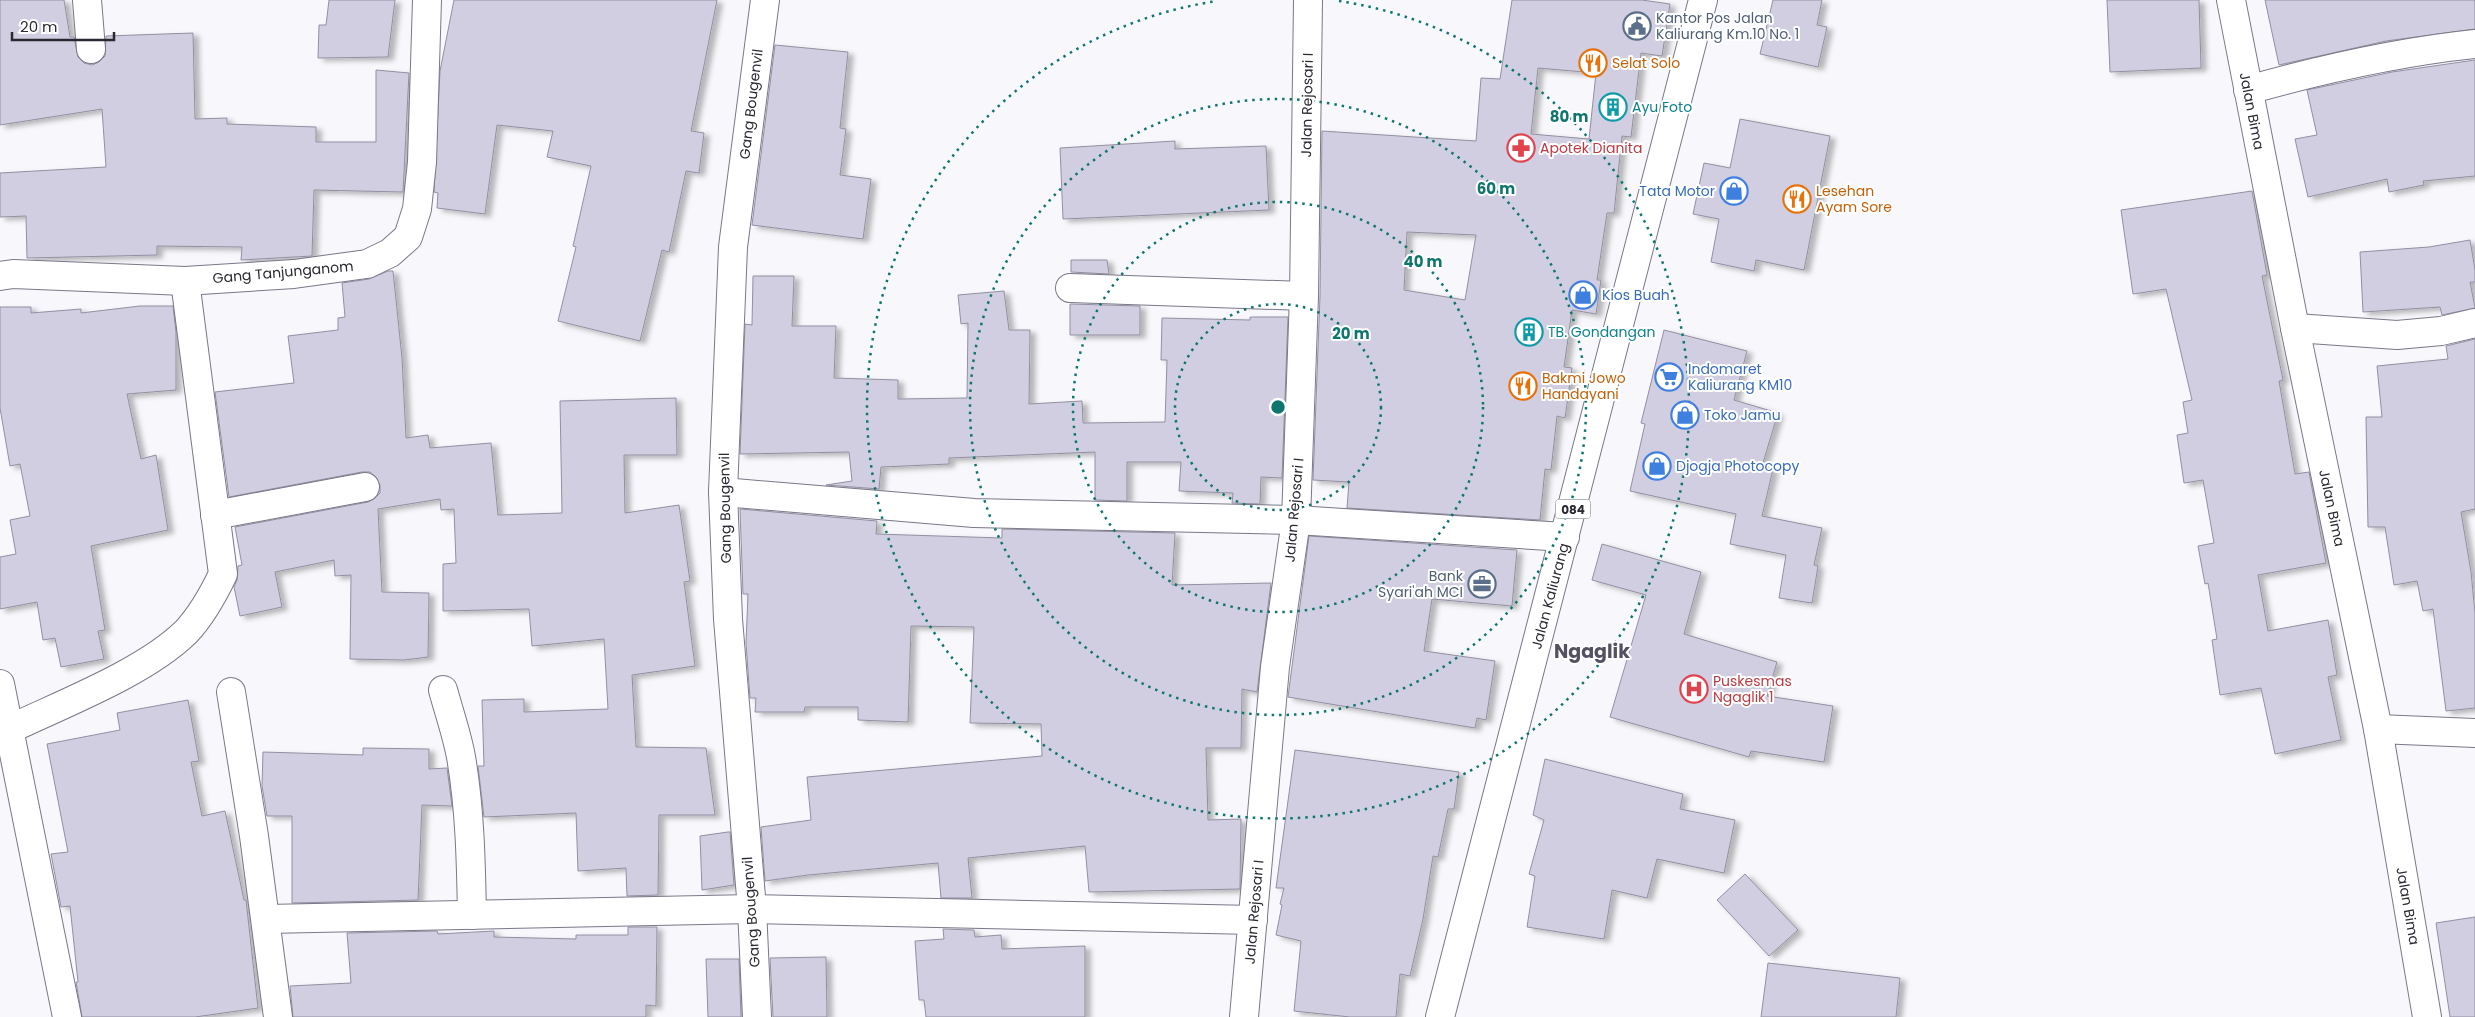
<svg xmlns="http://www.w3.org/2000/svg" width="2475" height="1017" viewBox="0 0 2475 1017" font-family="Poppins,sans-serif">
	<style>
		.building { fill: #d1cee1; stroke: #928fa1; fill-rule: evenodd; filter: url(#shadow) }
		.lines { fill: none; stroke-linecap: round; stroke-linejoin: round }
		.minor-casing { stroke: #7a7788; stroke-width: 30 }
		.tertiary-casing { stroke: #7a7788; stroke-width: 30 }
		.primary-casing { stroke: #7a7788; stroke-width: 30 }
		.minor { stroke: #fff; stroke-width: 28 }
		.tertiary { stroke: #fff; stroke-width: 28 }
		.primary { stroke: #fff; stroke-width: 28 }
		.ring { fill: none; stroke: #0f766e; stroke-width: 2.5; stroke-dasharray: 2.5 5 }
		.labels { text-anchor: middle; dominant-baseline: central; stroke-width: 4; stroke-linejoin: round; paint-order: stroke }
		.shield { fill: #fff; stroke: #6a686e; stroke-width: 1 }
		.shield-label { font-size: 12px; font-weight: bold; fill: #2a2830 }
		.service-label { font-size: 14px; fill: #4e5e75; stroke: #fff; text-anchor: start }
		.food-label { font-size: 14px; fill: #c56008; stroke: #fff; text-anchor: start }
		.street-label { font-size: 14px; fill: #2a2830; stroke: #fff }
		.culture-label { font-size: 14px; fill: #0d838f; stroke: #fff; text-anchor: start }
		.health-label { font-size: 14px; fill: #be3a42; stroke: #fff; text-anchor: start }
		.shop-label { font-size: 14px; fill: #366cbe; stroke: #fff; text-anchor: start }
		.district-label { font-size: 19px; font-weight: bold; fill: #545162; stroke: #fff }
		.centre { fill: #0f766e; stroke: #fff; stroke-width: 2.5 }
		.ring-label { font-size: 15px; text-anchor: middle; font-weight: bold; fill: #0f766e; stroke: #fff; stroke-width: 4; stroke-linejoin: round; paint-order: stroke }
	</style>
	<defs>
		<filter id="shadow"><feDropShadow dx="5.5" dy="3" stdDeviation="2.5" flood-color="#0004"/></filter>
	</defs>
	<rect width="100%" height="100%" fill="#f8f8fc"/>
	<g class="building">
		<path d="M0,0h64l6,37h4l4,20 6,6 8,2 7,-3 6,-6 1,-20 87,-3 2,86 32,-1v6l89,3v15h60v-72l33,3 -6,119 -89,-2 -2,66 -71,4 1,-13 -85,-1v9l-130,3 -1,-42 -26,1v-44l106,-6 -4,-58 -102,16z"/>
		<path d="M329,0h66l-7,57 -70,1 1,-33h7z"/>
		<path d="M454,0h263l-26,131 13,2 -5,40 -13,-2 -17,81 -7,-2 -22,91 -82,-20 18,-74 -3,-1 18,-80 -44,-9 6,-26 -56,-6 -12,89 -48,-6 1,-15 -4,-1 6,-121z"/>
		<path d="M1512,0h130l28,4 -8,52 -21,-3 -10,84 -9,-1 -8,77h-7l-10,67h4l-5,34 -24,-4 -8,57 8,1 -7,50 -8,-2 -6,54 -6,-1 -5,51 -193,-12 2,-26 -36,-2 7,-184 2,-165 154,10 5,-63 19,1zM1538,68l58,5 -7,66 -58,-5zM1407,232l69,3 -11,65 -61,-10z"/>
		<path d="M1773,0h49l-5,25 10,2 -9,40 -58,-13z"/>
		<path d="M2107,0h92l2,68 -91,4z"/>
		<path d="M2265,0h210v29l-89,12 -107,24z"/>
		<path d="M775,45l73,7 -8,76 6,1 -6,46 31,4 -8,60 -111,-14z"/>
		<path d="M2475,60v116l-52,5 1,4 -35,7 -2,-13 -79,18 -13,-58 22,-4 -10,-45 85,-18z"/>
		<path d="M1740,119l90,17 -26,134 -48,-10 -2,11 -43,-9 8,-43 -26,-5 11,-51 26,5z"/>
		<path d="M1175,141v8l91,-3 3,64 -206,9 -3,-71z"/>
		<path d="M2252,191l15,84 -5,1 21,104 -4,1 16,93 14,-2 17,91 -68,12 10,56 60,-11 9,55 -9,2 13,63 -66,14 -14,-66 -41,7 -8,-55 5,-1 -9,-56 -3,1 -7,-38 16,-3 -11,-63 -19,3 -7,-48 11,-2 -5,-31 9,-2 -26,-111 -33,5 -12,-84z"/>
		<path d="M2470,240l5,30v12h-5l5,26 -33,7 -2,-8 -77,5 -3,-60 69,-5z"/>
		<path d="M1071,260h36l2,14 -38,-2z"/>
		<path d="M388,271h5l9,87 4,80 22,-3 2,13 61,-5 7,72 64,-2 -2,-112 116,-3 1,57h-53l1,58 54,-8 11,76 -6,1 11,84 -63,9 4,72 70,1 9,67h-56l-1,80 -31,1 -1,-28 -48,3 -2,-58 -92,4 -6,-51h6l-2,-66 42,-1v13l84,-3 -4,-70 -72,7 -3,-37 -86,2v-47l13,-1 -2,-54 -13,1 -1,-11 -62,10 4,83 47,1 -1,64 -24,3 -54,-1 1,-84 -16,1 -1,-16 -59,12 7,35 -42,9 -6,-29 3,-7 1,-14 4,-1 -7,-38 133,-25 7,-4 5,-5v-8l-4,-8 -6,-5h-8l-133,25 -14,-105 79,-9 -6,-47 50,-6v-12l7,-1 -3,-34 27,-4z"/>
		<path d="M753,276h41l-2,50h44l-2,52 64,2v19l69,-1 1,-75 -7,1 -3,-29 46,-4 5,39h21l-1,74 53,-3 1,22 82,-1 2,-62h-6l1,-42 88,2v-3h38l-6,161 -21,-1 -1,27 -28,-1 1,-10 -54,-2 2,-29h-54v39l-32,-1v-48l-146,6v6l-68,3 -2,22 -53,-4 26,-4 -3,-29 -109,2 5,-130 7,1z"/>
		<path d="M1070,304l70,2v29h-70z"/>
		<path d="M140,306h33l3,26v58l-49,4 14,65 15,-4 12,75 -77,16 14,84 -7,1 6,28 -43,8 -6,-29 -12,2 -6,-38 -37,7v-52l16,-3 -6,-34 20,-4 -10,-52 -10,2 -10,-58v-101h31v6l50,-4v4z"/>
		<path d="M1664,330l83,21 -13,49 44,13 -16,53 11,3 -11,47 60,12 -8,37 4,1 -6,37 -33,-5 7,-43 -56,-11 6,-30 -106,-23 15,-67 -4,-1z"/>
		<path d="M2475,339v170l-14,3 10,60 4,41v95l-29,3 -13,-102 -10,2 -6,-30 -23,4 -9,-58h-17l-2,-110h16l-5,-51 71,-7 -2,-13z"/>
		<path d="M740,509l137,12 -1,13 126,4v-9l173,4 -3,52 99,-2 -14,109 -15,-3 -1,59h-35l2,72 33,-1 -1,70 -151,3 -4,-46 -117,12 4,40h-31l-3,-35 -130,12 -43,6 -4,-54 50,-7 -4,-43 235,-21 -1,-32 -71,-1 4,-96 -63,-1 -3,96 -50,-2v-13h-53l-1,5h-49l1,-14h-6l-4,-55 2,-49h-5z"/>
		<path d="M1309,536l208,14 -5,56 -80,-7 -8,52 71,10 -9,59 -9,-2 -2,10 -187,-31z"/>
		<path d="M1602,544l99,28 -17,62 93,28 -10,34 66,10 -9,56 -73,-11 -2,6 -139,-40 36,-122 -54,-15z"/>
		<path d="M188,700l11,61 -8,1 11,54 23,-5 19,89h2l12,108 -63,9h-113l-6,-35h2l-8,-76 -9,1 -10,-53 17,-2 -21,-108 73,-14 -3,-17z"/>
		<path d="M363,748l66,1v20l18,-1 5,38 -30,-1 -4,95 -126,3v-87h-25l-5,-30 1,-34 100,3z"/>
		<path d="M1295,750l164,22 -5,37h-6l-10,48 -5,-1 -10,63 -13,57 -10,-2 -4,43h-46l-56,-6 7,-70 -25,-6 6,-30 -2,-1 4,-16h-8z"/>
		<path d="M1545,759l138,35 -3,15 55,11 -11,53 -67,-14 -10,39 -35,-8 -8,49 -77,-12 8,-51 -6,-2 15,-54 -11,-5z"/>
		<path d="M728,832h2l4,53 -32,5 -2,-54z"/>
		<path d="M1745,874l53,56 -29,26 -52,-56z"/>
		<path d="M2475,917v100h-25l-14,-94z"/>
		<path d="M628,927h29l-1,79 -10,-1v12h-353l-3,-31 61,-3 -4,-50 90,-2 1,3 56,-3v6l82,2v-4h52z"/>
		<path d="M943,929l31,1 1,7 26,-2 1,14 83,-3v71h-159l-2,-17h-5l-4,-59 29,-2z"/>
		<path d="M826,957l1,60h-54l-3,-59z"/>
		<path d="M706,959h33l2,58h-33z"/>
		<path d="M1768,963l132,15 -4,39h-135z"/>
	</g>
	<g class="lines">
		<g class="minor-casing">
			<g id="minor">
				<path d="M87,0l4,49"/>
				<path d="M2248,90c75,-21 150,-38 227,-46"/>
				<path d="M0,276l13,-2 172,7 109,-7 73,-10 23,-11 18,-16 9,-28 5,-47 5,-162"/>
				<path d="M1070,288l234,8"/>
				<path d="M2295,328l102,7 44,-4 34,-8"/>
				<path d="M723,492l251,21 322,7 269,17"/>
				<path d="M215,515l150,-28"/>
				<path d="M0,684l67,333"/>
				<path d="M443,690c6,22 14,45 18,67 9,52 10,105 11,158"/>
				<path d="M231,692l23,144 24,181"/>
				<path d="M2378,729l97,4"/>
				<path d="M8,730c54,-26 136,-57 178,-98 16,-17 27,-37 37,-58l-38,-293"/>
				<path d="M266,919l486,-10 501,11"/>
				<path d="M757,1017l-5,-108 -24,-290 -5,-127 10,-245 32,-247"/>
				<path d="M1244,1017l31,-350 21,-147 8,-224 4,-296"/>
			</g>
		</g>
		<g class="tertiary-casing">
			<path id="tertiary" d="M2231,0l64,328 83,401 49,288"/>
		</g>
		<g class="primary-casing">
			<path id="primary" d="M1440,1017l263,-1017"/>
		</g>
		<use href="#minor" class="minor"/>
		<use href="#tertiary" class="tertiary"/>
		<use href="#primary" class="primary"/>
	</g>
	<g class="ring">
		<circle cx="1278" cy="407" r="103"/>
		<circle cx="1278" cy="407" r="205"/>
		<circle cx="1278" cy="407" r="308"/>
		<path d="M1339 1A411 411 0 1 1 1217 1"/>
	</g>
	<defs>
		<g id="civic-ring" transform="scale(1.4375)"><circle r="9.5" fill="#fff" stroke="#5c6f8a" stroke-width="1.5"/><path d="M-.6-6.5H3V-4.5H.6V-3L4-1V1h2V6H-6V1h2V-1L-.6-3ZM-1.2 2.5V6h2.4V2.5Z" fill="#5c6f8a"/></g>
		<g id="restaurant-ring" transform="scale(1.4375)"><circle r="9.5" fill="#fff" stroke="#e8710a" stroke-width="1.5"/><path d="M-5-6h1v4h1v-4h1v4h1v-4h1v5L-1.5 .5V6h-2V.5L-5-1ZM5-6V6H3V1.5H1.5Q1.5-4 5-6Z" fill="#e8710a"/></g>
		<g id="building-ring" transform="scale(1.4375)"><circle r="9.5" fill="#fff" stroke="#0f9aa8" stroke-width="1.5"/><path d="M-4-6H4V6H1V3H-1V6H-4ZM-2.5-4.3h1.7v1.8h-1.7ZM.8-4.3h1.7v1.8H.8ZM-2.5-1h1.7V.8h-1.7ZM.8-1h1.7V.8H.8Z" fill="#0f9aa8"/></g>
		<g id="pharmacy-ring" transform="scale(1.4375)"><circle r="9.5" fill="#fff" stroke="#e0444e" stroke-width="1.5"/><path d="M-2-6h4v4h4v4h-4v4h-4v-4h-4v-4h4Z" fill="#e0444e"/></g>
		<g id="shop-ring" transform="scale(1.4375)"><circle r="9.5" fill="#fff" stroke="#3f7fe0" stroke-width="1.5"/><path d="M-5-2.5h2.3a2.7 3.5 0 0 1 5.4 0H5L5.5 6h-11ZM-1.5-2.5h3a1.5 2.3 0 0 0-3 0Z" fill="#3f7fe0"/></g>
		<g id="supermarket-ring" transform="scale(1.4375)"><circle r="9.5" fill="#fff" stroke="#3f7fe0" stroke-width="1.5"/><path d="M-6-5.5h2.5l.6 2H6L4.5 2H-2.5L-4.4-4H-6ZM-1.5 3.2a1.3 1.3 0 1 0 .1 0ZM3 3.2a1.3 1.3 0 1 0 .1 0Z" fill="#3f7fe0"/></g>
		<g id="office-ring" transform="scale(1.4375)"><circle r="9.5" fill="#fff" stroke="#5c6f8a" stroke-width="1.5"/><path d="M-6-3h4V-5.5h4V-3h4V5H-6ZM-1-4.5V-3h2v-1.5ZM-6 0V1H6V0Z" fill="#5c6f8a"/></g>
		<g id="hospital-ring" transform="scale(1.4375)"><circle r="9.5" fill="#fff" stroke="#e0444e" stroke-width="1.5"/><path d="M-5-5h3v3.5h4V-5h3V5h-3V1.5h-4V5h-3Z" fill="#e0444e"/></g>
	</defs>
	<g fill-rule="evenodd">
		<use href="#civic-ring" x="1637" y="26"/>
		<use href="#restaurant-ring" x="1593" y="63"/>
		<use href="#building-ring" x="1613" y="107"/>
		<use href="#pharmacy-ring" x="1521" y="148"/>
		<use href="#shop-ring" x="1734" y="191"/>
		<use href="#restaurant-ring" x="1797" y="199"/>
		<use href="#shop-ring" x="1583" y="295"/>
		<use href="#building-ring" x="1529" y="332"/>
		<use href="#supermarket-ring" x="1669" y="377"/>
		<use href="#restaurant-ring" x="1523" y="386"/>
		<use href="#shop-ring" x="1685" y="415"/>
		<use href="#shop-ring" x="1657" y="466"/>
		<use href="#office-ring" x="1482" y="584"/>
		<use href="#hospital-ring" x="1694" y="689"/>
	</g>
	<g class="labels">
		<rect class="shield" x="1555.5" y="499.5" width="35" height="19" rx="4"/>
		<g class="shield-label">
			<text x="1573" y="509">084</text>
		</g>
		<g class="service-label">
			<text x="1656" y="18">Kantor Pos Jalan<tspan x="1656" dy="16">Kaliurang Km.10 No. 1</tspan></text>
			<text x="1463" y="576" text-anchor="end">Bank<tspan x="1463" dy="16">Syari'ah MCI</tspan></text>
		</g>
		<g class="food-label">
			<text x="1612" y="63">Selat Solo</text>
			<text x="1816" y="191">Lesehan<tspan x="1816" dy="16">Ayam Sore</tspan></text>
			<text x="1542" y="378">Bakmi Jowo<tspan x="1542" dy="16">Handayani</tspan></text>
		</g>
		<g class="street-label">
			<text transform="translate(751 104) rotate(-83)">Gang Bougenvil</text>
			<text transform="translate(1307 105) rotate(-89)">Jalan Rejosari I</text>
			<text transform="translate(2252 111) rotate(79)">Jalan Bima</text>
			<text transform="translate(283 272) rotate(-5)">Gang Tanjunganom</text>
			<text transform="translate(725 508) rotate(-91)">Gang Bougenvil</text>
			<text transform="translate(2332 508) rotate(78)">Jalan Bima</text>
			<text transform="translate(1294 510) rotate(-85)">Jalan Rejosari I</text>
			<text transform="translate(1550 596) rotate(-75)">Jalan Kaliurang</text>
			<text transform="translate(2408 906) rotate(80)">Jalan Bima</text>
			<text transform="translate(751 912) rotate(-94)">Gang Bougenvil</text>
			<text transform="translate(1254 912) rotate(-85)">Jalan Rejosari I</text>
		</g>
		<g class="culture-label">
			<text x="1632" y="107">Ayu Foto</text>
			<text x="1548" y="332">TB. Gondangan</text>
		</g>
		<g class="health-label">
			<text x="1540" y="148">Apotek Dianita</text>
			<text x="1713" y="681">Puskesmas<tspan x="1713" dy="16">Ngaglik 1</tspan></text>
		</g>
		<g class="shop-label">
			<text x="1715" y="191" text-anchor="end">Tata Motor</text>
			<text x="1602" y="295">Kios Buah</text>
			<text x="1688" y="369">Indomaret<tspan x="1688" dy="16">Kaliurang KM10</tspan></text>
			<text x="1704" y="415">Toko Jamu</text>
			<text x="1676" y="466">Djogja Photocopy</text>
		</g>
		<g class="district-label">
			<text x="1592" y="651">Ngaglik</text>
		</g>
	</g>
	<circle cx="1278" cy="407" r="8" class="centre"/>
	<g class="ring-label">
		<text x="1569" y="122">80 m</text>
		<text x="1496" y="194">60 m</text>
		<text x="1423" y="267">40 m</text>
		<text x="1351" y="339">20 m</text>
	</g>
	<path d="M12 32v8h102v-8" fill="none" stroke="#2a2830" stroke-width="2.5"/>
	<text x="20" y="32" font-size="15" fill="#2a2830" stroke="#ffffff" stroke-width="4" paint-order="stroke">20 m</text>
</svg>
